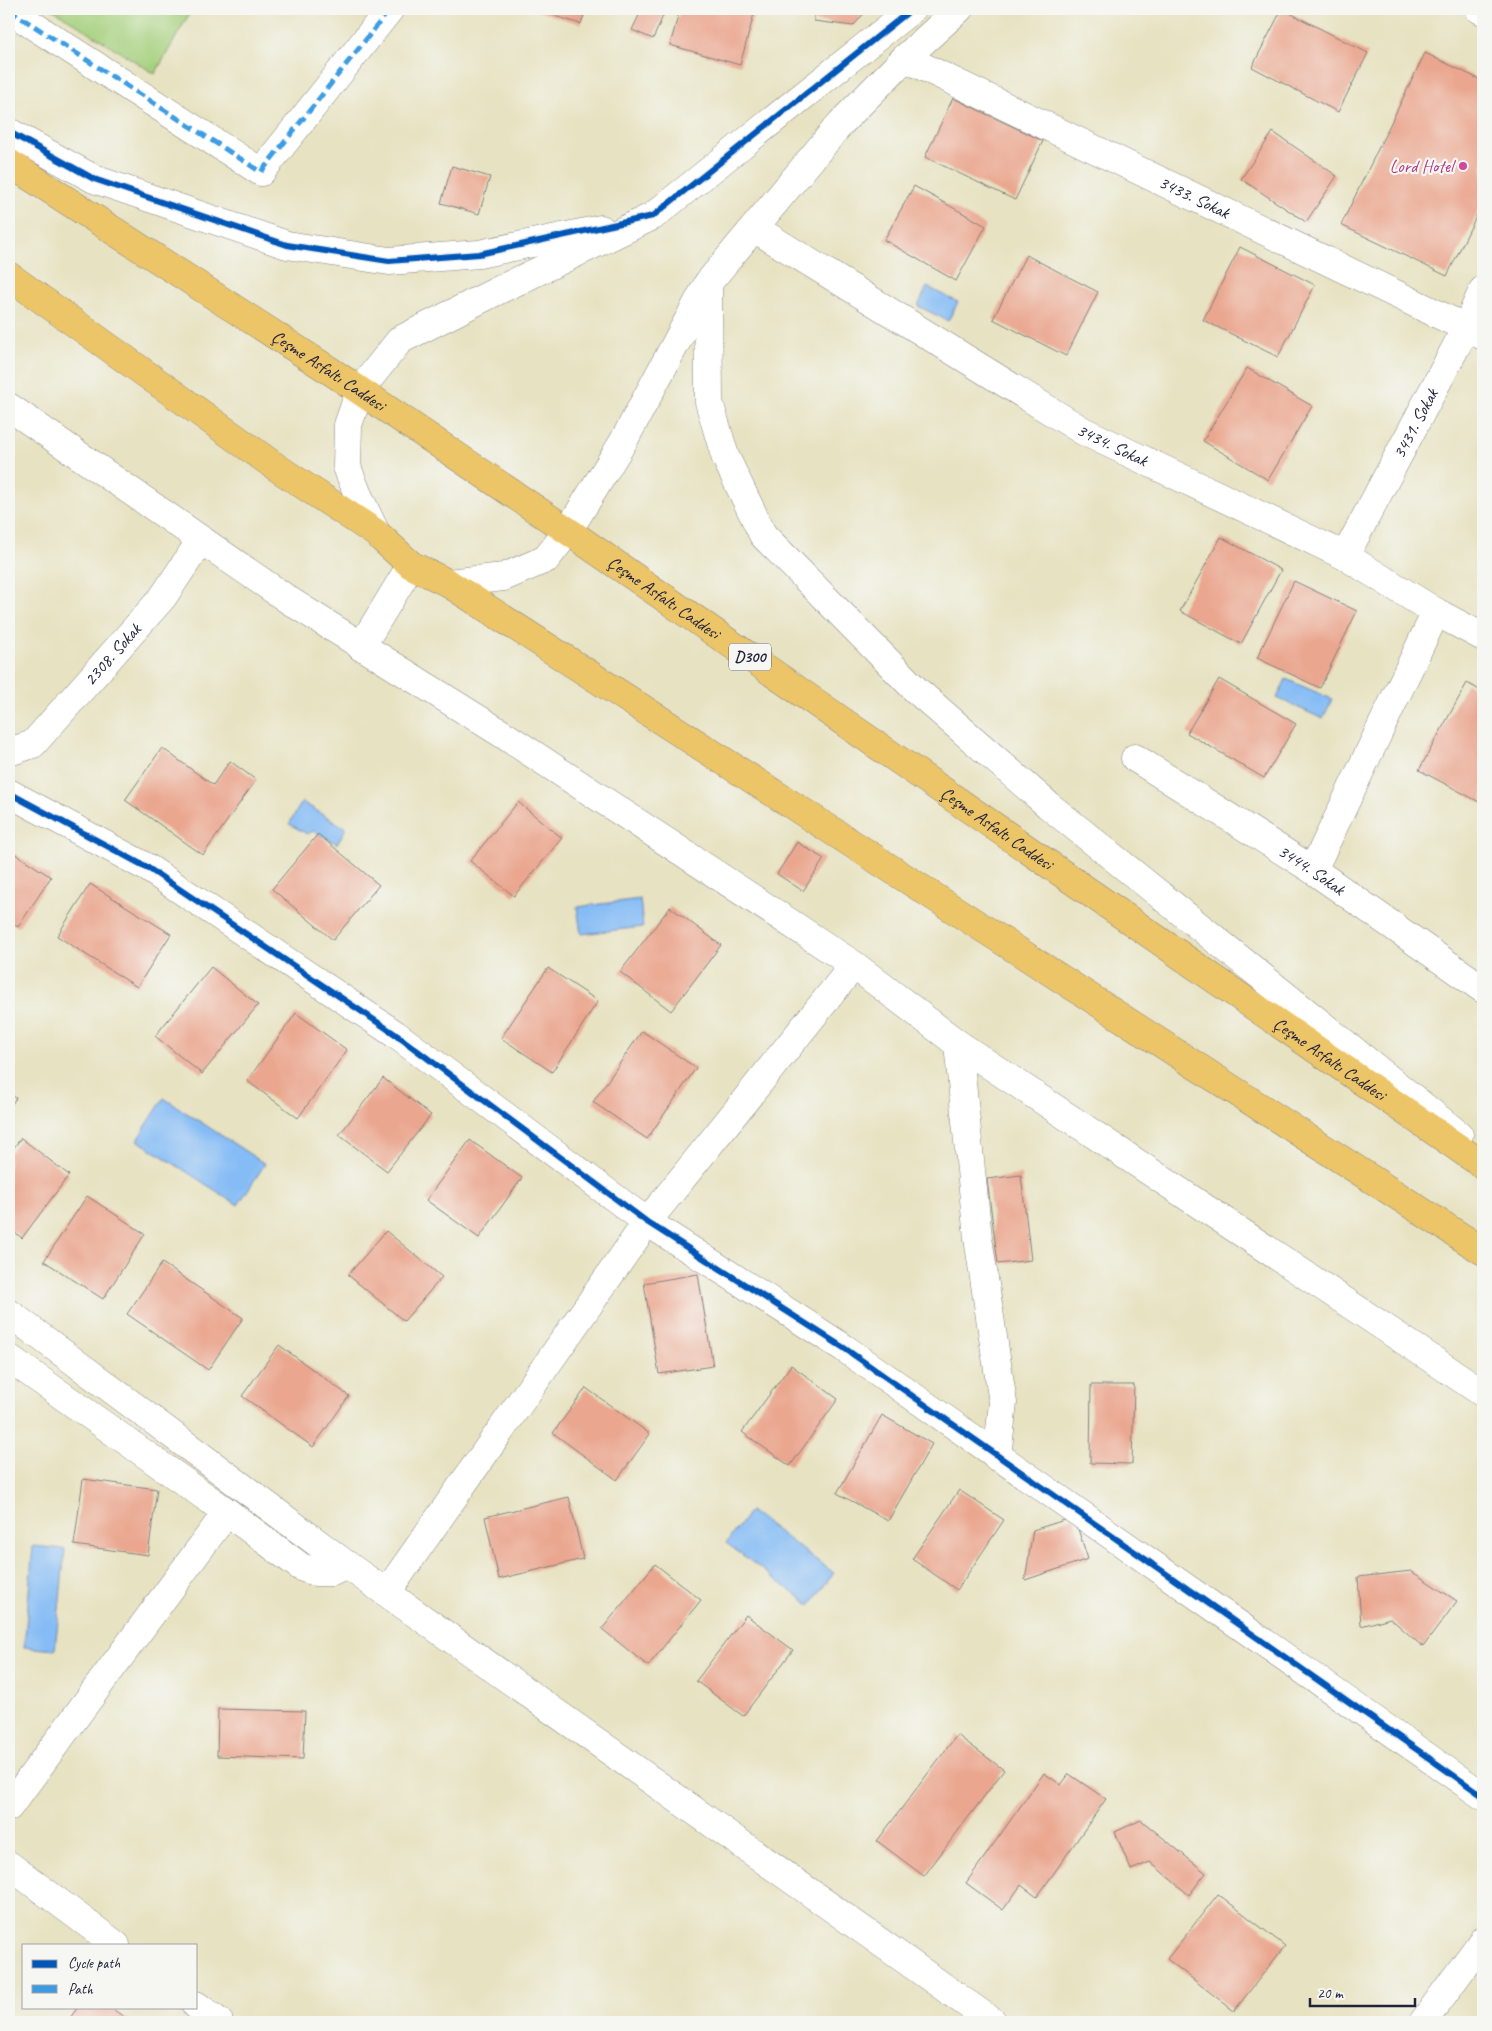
<svg xmlns="http://www.w3.org/2000/svg" width="1492" height="2031" viewBox="0 0 1492 2031" font-family="Caveat,sans-serif">
	<style>
		.green { fill: #a5d07d; stroke: #64795c }
		.water { fill: #85bcf5; stroke: #546f98 }
		.building { fill: #eaa68e }
		.lines { fill: none; stroke-linecap: round; stroke-linejoin: round }
		.minor-casing { stroke: #84827e; stroke-width: 29 }
		.trunk-casing { stroke: #84827e; stroke-width: 29 }
		.minor { stroke: #fff; stroke-width: 28 }
		.trunk { stroke: #ecc569; stroke-width: 28 }
		.quiet { stroke: #3c9ce2; stroke-width: 5; stroke-dasharray: 10 5; stroke-linecap: butt }
		.cycleway-casing { stroke: #f6f6f2; stroke-width: 9 }
		.cycleway { stroke: #0057b8; stroke-width: 6 }
		.hotel-dot { fill: #d1479c; stroke: #f6f6f2; stroke-width: 2 }
		.labels { text-anchor: middle; dominant-baseline: central; stroke-width: 4.5; stroke-linejoin: round; paint-order: stroke }
		.shield { fill: #f6f6f2; stroke: #626272; stroke-width: 1 }
		.shield-label { font-size: 16px; font-weight: bold; fill: #22223b }
		.hotel-label { font-size: 18px; fill: #b23c85; stroke: #f6f6f2; text-anchor: end }
		.street-label { font-size: 18px; fill: #22223b; stroke: #f6f6f2 }
	</style>
	<rect width="100%" height="100%" fill="#f6f6f2"/>
	<filter id="ink" filterUnits="userSpaceOnUse"><feTurbulence type="fractalNoise" baseFrequency=".02" numOctaves="2"/><feDisplacementMap in="SourceGraphic" scale="10" xChannelSelector="R" yChannelSelector="G"/><feConvolveMatrix kernelMatrix="1 2 1 2 8 2 1 2 1" color-interpolation-filters="sRGB"/></filter>
	<filter id="wash" filterUnits="userSpaceOnUse"><feTurbulence type="fractalNoise" baseFrequency=".0096" numOctaves="4" result="noise"/><feDisplacementMap in="SourceGraphic" scale="20" xChannelSelector="R" yChannelSelector="G"/><feGaussianBlur stdDeviation="1.12" result="paint"/><feColorMatrix in="noise" values="0 0 0 0 0 0 0 0 0 0 0 0 0 0 0 0 0 1.4 0 .05"/><feComposite in="paint" operator="in"/></filter>
	<g filter="url(#wash)">
		<rect width="100%" height="100%" fill="#e7e2c1"/>
		<path class="green" d="M52,9h140l-37,65z"/>
		<g class="water">
			<path d="M927,287l31,15 -10,19 -30,-15z"/>
			<path d="M1286,679l46,20 -9,20 -46,-21z"/>
			<path d="M302,802l44,26 -9,16 -23,-13 -7,3 -18,-10z"/>
			<path d="M640,899l3,28 -62,7 -4,-27z"/>
			<path d="M164,1098l101,66 -27,41 -101,-65z"/>
			<path d="M750,1511l84,62 -24,32 -84,-62z"/>
			<path d="M33,1546l32,3 -10,101 -31,-3z"/>
		</g>
		<g id="blocks">
			<g class="building">
				<path d="M531,9h55l-5,15z"/>
				<path d="M642,9h24l-13,30 -21,-9z"/>
				<path d="M680,9h53l21,5 -14,51 -70,-20z"/>
				<path d="M814,9h54l-15,17 -39,-5z"/>
				<path d="M1282,9l86,44 -30,59 -86,-45z"/>
				<path d="M1425,53l58,28v121l-36,74 -106,-51z"/>
				<path d="M953,98l90,43 -28,59 -90,-43z"/>
				<path d="M1273,132l64,44 -31,46 -65,-43z"/>
				<path d="M452,166l38,11 -11,37 -38,-11z"/>
				<path d="M914,186l72,40 -30,55 -72,-41z"/>
				<path d="M1240,247l75,38 -37,72 -75,-37z"/>
				<path d="M1026,255l72,37 -32,64 -73,-37z"/>
				<path d="M1247,368l65,38 -44,74 -65,-39z"/>
				<path d="M1221,537l60,33 -40,74 -61,-33z"/>
				<path d="M1294,581l63,30 -37,77 -63,-30z"/>
				<path d="M1219,679l77,45 -32,54 -77,-45z"/>
				<path d="M1467,683l16,9v112l-64,-34z"/>
				<path d="M162,748l51,37 17,-24 26,19 -53,75 -78,-55z"/>
				<path d="M518,802l44,36 -48,58 -44,-35z"/>
				<path d="M318,834l61,51 -46,55 -61,-51z"/>
				<path d="M797,842l27,17 -21,32 -26,-17z"/>
				<path d="M14,853l37,24 -33,50 -9,-6v-60z"/>
				<path d="M90,884l81,50 -34,53 -80,-51z"/>
				<path d="M670,907l51,38 -50,66 -51,-39z"/>
				<path d="M211,967l47,38 -56,69 -47,-38z"/>
				<path d="M548,968l50,33 -46,71 -51,-34z"/>
				<path d="M296,1013l51,37 -49,68 -51,-37z"/>
				<path d="M642,1031l54,37 -49,71 -54,-37z"/>
				<path d="M383,1078l48,37 -44,56 -48,-36z"/>
				<path d="M9,1093l7,5 -7,10z"/>
				<path d="M21,1138l48,37 -47,63 -13,-10v-74z"/>
				<path d="M470,1140l52,38 -43,60 -53,-38z"/>
				<path d="M1021,1175l10,85 -33,4 -11,-85z"/>
				<path d="M87,1196l58,38 -42,65 -59,-38z"/>
				<path d="M386,1231l56,46 -38,44 -56,-46z"/>
				<path d="M162,1263l81,55 -35,52 -81,-56z"/>
				<path d="M698,1274l15,92 -54,8 -15,-91z"/>
				<path d="M279,1345l70,51 -36,51 -71,-51z"/>
				<path d="M791,1365l47,34 -48,67 -48,-34z"/>
				<path d="M1091,1385h43l-2,79 -42,-1z"/>
				<path d="M586,1388l64,46 -33,46 -64,-47z"/>
				<path d="M882,1415l50,29 -44,77 -51,-28z"/>
				<path d="M83,1479l74,10 -9,66 -74,-10z"/>
				<path d="M959,1490l45,30 -47,70 -45,-31z"/>
				<path d="M569,1497l14,62 -84,20 -14,-62z"/>
				<path d="M1074,1517l14,42 -63,21 8,-50z"/>
				<path d="M655,1564l46,36 -53,66 -46,-37z"/>
				<path d="M1411,1571l46,30 -34,46 -33,-29 -29,8 -3,-49z"/>
				<path d="M746,1615l47,35 -50,66 -47,-35z"/>
				<path d="M218,1709l87,2 -2,48 -86,-3z"/>
				<path d="M957,1735l47,35 -80,106 -47,-35z"/>
				<path d="M1044,1773l17,12 8,-11 37,25 -69,98 -16,-12 -18,25 -37,-27z"/>
				<path d="M1141,1820l65,53 -17,22 -39,-33 -19,8 -16,-38z"/>
				<path d="M1218,1894l67,52 -51,65 -67,-52z"/>
				<path d="M78,2007h32l21,15h-64z"/>
			</g>
		</g>
	</g>
	<g filter="url(#ink)">
		<use href="#blocks" fill-opacity="0" stroke="#84827e" stroke-width="1"/>
		<g class="lines">
			<g class="minor-casing">
				<g id="minor">
					<path d="M1479,9l4,2"/>
					<path d="M9,10l252,162 129,-163"/>
					<path id="s1" d="M905,58l578,278"/>
					<path d="M9,132l85,47 193,66 102,16 90,-7 122,-25"/>
					<path id="s2" d="M754,228l329,203 262,125 91,56 47,25"/>
					<path d="M708,283l1,119 16,54 38,79 152,154 133,116 411,330"/>
					<path d="M9,407l281,194 214,134 350,230 104,79 20,194 25,165 -6,54"/>
					<path d="M376,533l-18,-38 -11,-28 1,-42 12,-35 40,-50 101,-51 152,-73 259,-207"/>
					<path id="s3" d="M1345,556l121,-228 17,-38"/>
					<path d="M448,583l56,-6 42,-18 22,-28 55,-89 85,-159 133,-160 64,-65 54,-49"/>
					<path d="M361,647l50,-82"/>
					<path id="s4" d="M9,752l24,-8 130,-147 38,-57"/>
					<path id="s5" d="M1135,758l178,112 170,119"/>
					<path d="M9,793l139,75 247,166 252,188 197,126 639,448"/>
					<path d="M1313,870l123,-258"/>
					<path d="M958,1044l525,349"/>
					<path d="M9,1313l338,252 646,457"/>
					<path d="M9,1358l218,154 74,55 14,5h17l15,-7"/>
					<path d="M387,1592l260,-370 207,-257"/>
					<path d="M9,1807l218,-295"/>
					<path d="M9,1865l107,80"/>
					<path d="M196,2005l23,17"/>
					<path d="M1423,2022l60,-82"/>
				</g>
			</g>
			<g class="trunk-casing">
				<g id="trunk">
					<path id="s6" d="M9,163l326,211 233,157 915,634"/>
					<path d="M9,276l267,191 100,66 35,32 37,18 1035,668"/>
				</g>
			</g>
			<use href="#minor" class="minor"/>
			<use href="#trunk" class="trunk"/>
			<path class="quiet" d="M9,10l252,162 129,-163"/>
			<g class="cycleway-casing">
				<g id="cycleway">
					<path d="M9,132l85,47 193,66 102,16 90,-7 174,-38 259,-207"/>
					<path d="M9,793l139,75 247,166 252,188 197,126 639,448"/>
				</g>
			</g>
			<use href="#cycleway" class="cycleway"/>
		</g>
	</g>
	<circle class="hotel-dot" cx="1463" cy="166" r="5"/>
	<g class="labels">
		<rect class="shield" x="729" y="643.5" width="42" height="27" rx="4"/>
		<g class="shield-label">
			<text x="750" y="657">D300</text>
		</g>
		<g class="hotel-label">
			<text x="1453" y="166">Lord Hotel</text>
		</g>
		<g class="street-label">
			<text stroke="none"><textPath href="#s1" startOffset="321">3433. Sokak</textPath></text>
			<text stroke="none"><textPath href="#s6" startOffset="381">Çeşme Asfaltı Caddesi</textPath></text>
			<text stroke="none"><textPath href="#s3" startOffset="150">3431. Sokak</textPath></text>
			<text stroke="none"><textPath href="#s2" startOffset="419">3434. Sokak</textPath></text>
			<text stroke="none"><textPath href="#s6" startOffset="786">Çeşme Asfaltı Caddesi</textPath></text>
			<text stroke="none"><textPath href="#s4" startOffset="145">2308. Sokak</textPath></text>
			<text stroke="none"><textPath href="#s6" startOffset="1191">Çeşme Asfaltı Caddesi</textPath></text>
			<text stroke="none"><textPath href="#s5" startOffset="209">3444. Sokak</textPath></text>
			<text stroke="none"><textPath href="#s6" startOffset="1596">Çeşme Asfaltı Caddesi</textPath></text>
		</g>
	</g>
	<rect width="1492" height="2031" fill="none" stroke="#f6f6f2" stroke-width="30"/>
	<rect x="22" y="1944" width="175" height="65" fill="#f6f6f2" stroke="#a1a1a9"/>
	<rect x="32" y="1960" width="25" height="8" fill="#0057b8" stroke="#a1a1a9"/>
	<text x="68" y="1968" font-size="15" fill="#22223b">Cycle path</text>
	<rect x="32" y="1985" width="25" height="8" fill="#3c9ce2" stroke="#a1a1a9"/>
	<text x="68" y="1994" font-size="15" fill="#22223b">Path</text>
	<path d="M1310 1998v8h105v-8" fill="none" stroke="#22223b" stroke-width="2.5"/>
	<text x="1317" y="1998" font-size="15" fill="#22223b" stroke="#f6f6f2" stroke-width="4" paint-order="stroke">20 m</text>
</svg>
